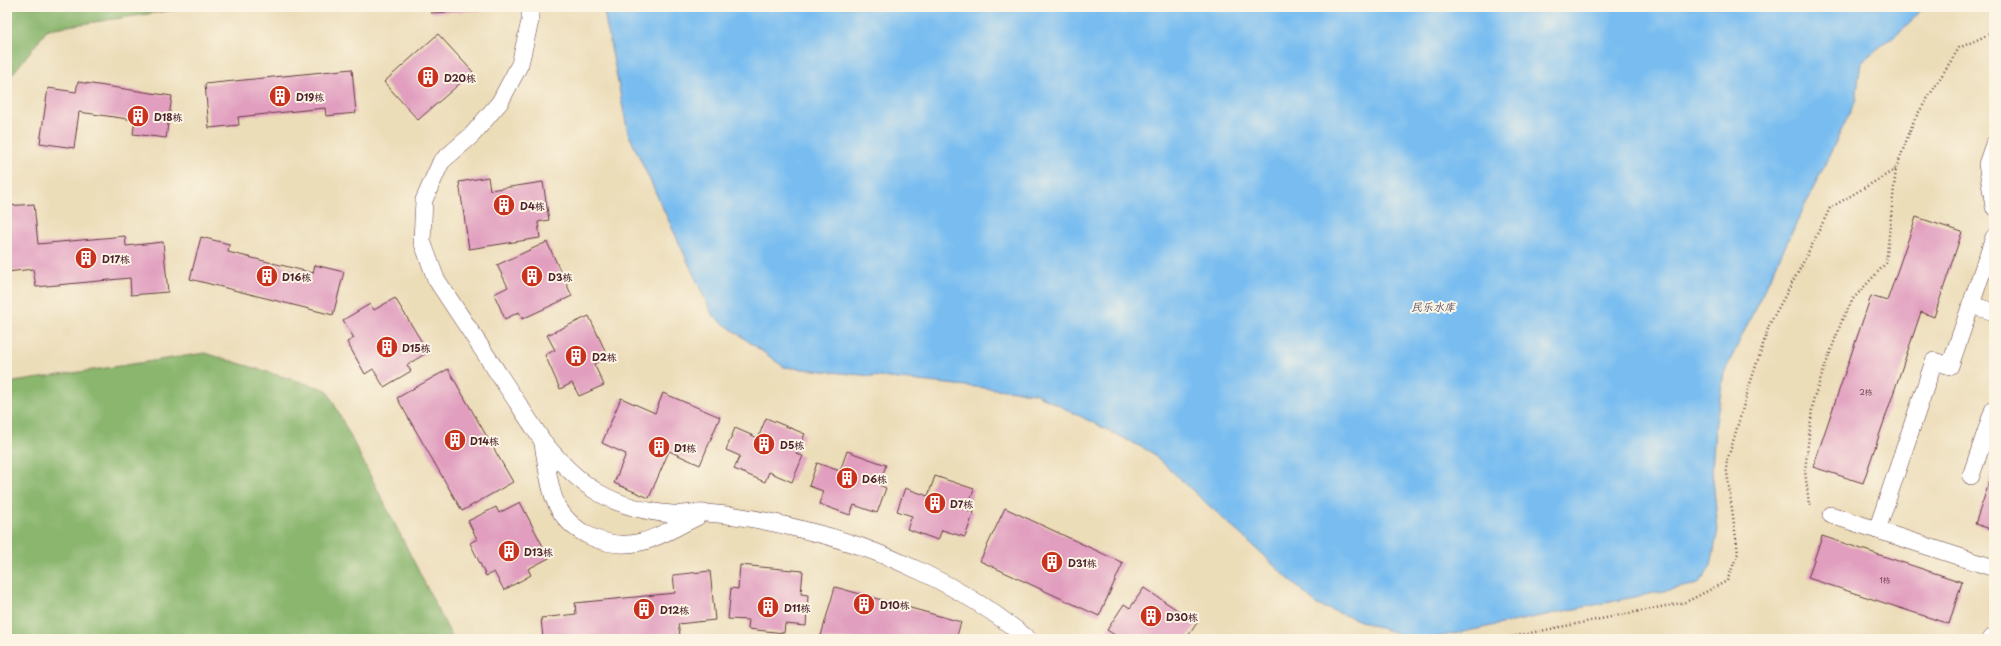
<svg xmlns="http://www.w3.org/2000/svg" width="2001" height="646" viewBox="0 0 2001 646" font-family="'Playpen Sans','LXGW WenKai TC',sans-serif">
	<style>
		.forest { fill: #8ab66e; stroke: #6a6a4c }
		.water { fill: #79bdf0; stroke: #626e8e }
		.building { fill: #e19ebf }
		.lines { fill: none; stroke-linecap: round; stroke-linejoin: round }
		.lane-casing { stroke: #623c40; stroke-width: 18 }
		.path { stroke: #623c40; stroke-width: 2.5; stroke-dasharray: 1 3; stroke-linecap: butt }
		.lane { stroke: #fff; stroke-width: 17 }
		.labels { text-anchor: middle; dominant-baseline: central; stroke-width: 4; stroke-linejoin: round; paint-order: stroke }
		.number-label { font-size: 8px; fill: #703f50 }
		.poi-label { font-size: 10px; font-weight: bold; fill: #4a1f2b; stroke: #fcf5e5; text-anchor: start }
		.water-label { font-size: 11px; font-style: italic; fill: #584e66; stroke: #fcf5e5 }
	</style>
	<rect width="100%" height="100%" fill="#fcf5e5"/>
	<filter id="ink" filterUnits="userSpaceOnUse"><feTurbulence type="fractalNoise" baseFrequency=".025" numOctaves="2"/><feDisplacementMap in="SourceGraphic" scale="8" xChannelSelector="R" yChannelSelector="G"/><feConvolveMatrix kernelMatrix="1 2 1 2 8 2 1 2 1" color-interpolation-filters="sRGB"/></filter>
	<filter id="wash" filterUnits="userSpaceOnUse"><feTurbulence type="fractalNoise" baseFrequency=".012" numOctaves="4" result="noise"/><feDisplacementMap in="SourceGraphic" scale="16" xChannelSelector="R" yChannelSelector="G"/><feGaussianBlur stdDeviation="0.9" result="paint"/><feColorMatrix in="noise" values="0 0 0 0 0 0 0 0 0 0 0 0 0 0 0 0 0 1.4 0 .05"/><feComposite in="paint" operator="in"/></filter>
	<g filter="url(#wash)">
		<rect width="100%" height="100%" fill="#ecddb9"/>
		<g class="forest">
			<path d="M7,7h187l-146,22 -41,52z"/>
			<path d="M205,353l122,37 126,249h-446v-256z"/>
		</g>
		<path class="water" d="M603,7h1319l-12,16 -49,39 -5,38 -132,273 -9,56 -3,40 6,61 -7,36 -13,18 -270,55h-18l-93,-34 -166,-153 -117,-59 -250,-26 -71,-51 -85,-183z"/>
		<g id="blocks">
			<g class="building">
				<path d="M431,7h59l1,3 -60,3z"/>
				<path d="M438,34l35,38 -55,48 -34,-38z"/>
				<path d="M352,69l4,44 -30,3 -1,-8 -87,9 1,8 -30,3 -4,-44z"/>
				<path d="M78,82l94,14 -6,42 -33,-4 2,-14 -56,-8 -5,36 -34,-5 8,-55 28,4z"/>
				<path d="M488,177l2,13 53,-8 6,38 -11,2 2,16 -71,11 -10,-67z"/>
				<path d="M34,204l4,40 87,-8 1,10 37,-4 5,50 -37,3 -1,-17 -94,9 -3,-18 -26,3v-66z"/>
				<path d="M1916,217l46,15 -28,85 -13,-5 -58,171 -50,-16 58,-171 16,5z"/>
				<path d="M201,237l28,7 -1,8 85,21 2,-8 29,7 -11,43 -143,-36z"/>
				<path d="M547,242l25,54 -50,23 -3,-7 -14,7 -11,-25 14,-7 -11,-22z"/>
				<path d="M395,298l33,54 -21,13 4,6 -27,16 -11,-18 -8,5 -18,-32 7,-4 -11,-18 27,-16 4,6z"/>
				<path d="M589,316l19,41 -14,7 10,21 -25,11 -7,-13 -12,6 -15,-34 10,-5 -8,-15z"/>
				<path d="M448,369l65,113 -51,29 -65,-113z"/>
				<path d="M663,393l57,24 -20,48 -31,-14 -20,47 -35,-15 12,-29 -24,-11 19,-45 34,15z"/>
				<path d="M766,418l39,16 -9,20 7,2 -11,26 -23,-10 -4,10 -31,-13 6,-13 -14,-6 9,-22 23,10z"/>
				<path d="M847,451l39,14 -7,20 7,3 -9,25 -23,-8 -4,10 -31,-11 4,-13 -14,-5 8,-23 23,8z"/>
				<path d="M1994,469v61l-19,-6z"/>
				<path d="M935,476l39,13 -7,21 7,2 -9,25 -23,-7 -4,10 -31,-11 5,-13 -15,-5 8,-23 23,8z"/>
				<path d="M520,502l29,56 -21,11 3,6 -27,15 -10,-18 -8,4 -16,-33 7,-4 -9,-18 28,-14 3,6z"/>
				<path d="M1005,508l118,55 -24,53 -119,-55z"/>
				<path d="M1822,536l140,46 -13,42 -141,-46z"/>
				<path d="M740,565l63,6 -2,23 7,1 -2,31 -21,-2 -1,9 -36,-4 1,-9 -21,-1 3,-31 7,1z"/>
				<path d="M710,571l5,49 -37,4 2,11 -39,4h-98l-2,-21 35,-4 -1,-11 100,-10 -2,-18z"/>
				<path d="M835,587l126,35 -5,17h-136z"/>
				<path d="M1144,588l53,35 -11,16h-65l-14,-9 17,-26 6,4z"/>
			</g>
		</g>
	</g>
	<g filter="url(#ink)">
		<use href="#blocks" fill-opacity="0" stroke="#623c40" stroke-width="1"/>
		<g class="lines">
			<g class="lane-casing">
				<g id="lane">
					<path d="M530,7v14l-10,43 -20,38 -28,33 -31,27 -17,38 -2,41 14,38 106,161c36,46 70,69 130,74 11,1 22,-2 33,-1 32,2 64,8 95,16 80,18 165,58 228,110"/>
					<path d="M1994,144l-7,20 7,43"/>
					<path d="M1971,305l23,7"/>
					<path d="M543,444c3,16 6,45 13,59 14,31 53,47 85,39 20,-5 38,-17 56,-25"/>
					<path d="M1971,476l23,-68"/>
					<path d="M1831,515l163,53"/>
					<path d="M1877,530l57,-169 16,5 44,-129"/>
					<path d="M1991,639l3,-3"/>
				</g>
			</g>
			<g class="path">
				<path d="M1811,505l-2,-1 -4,-33 8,-71 29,-80 11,-21 33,-36 10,-94 18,-49 45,-72 35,-16"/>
				<path d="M1500,639l186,-37 41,-21 11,-28 -12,-88 23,-78 21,-64 32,-58 28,-57 66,-39"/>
			</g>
			<use href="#lane" class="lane"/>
		</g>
	</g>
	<defs>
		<g id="building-disc" transform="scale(1.15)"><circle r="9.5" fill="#c8321e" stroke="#fcf5e5"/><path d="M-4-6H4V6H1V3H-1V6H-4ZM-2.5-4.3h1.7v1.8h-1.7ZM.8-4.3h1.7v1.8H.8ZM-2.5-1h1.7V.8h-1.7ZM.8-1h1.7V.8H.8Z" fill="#fff"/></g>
	</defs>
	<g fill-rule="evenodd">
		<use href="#building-disc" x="428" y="77"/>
		<use href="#building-disc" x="280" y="96"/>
		<use href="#building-disc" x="138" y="116"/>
		<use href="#building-disc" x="504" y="205"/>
		<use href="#building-disc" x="86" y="258"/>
		<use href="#building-disc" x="267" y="276"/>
		<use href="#building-disc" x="532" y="276"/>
		<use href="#building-disc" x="387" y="347"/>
		<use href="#building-disc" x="576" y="356"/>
		<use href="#building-disc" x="455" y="440"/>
		<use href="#building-disc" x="764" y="444"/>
		<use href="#building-disc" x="659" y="447"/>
		<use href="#building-disc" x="847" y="478"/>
		<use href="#building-disc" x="935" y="503"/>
		<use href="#building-disc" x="509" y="551"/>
		<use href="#building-disc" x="1052" y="562"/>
		<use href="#building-disc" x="864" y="604"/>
		<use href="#building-disc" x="768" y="607"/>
		<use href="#building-disc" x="644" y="609"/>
		<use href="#building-disc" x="1151" y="616"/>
	</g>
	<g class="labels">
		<g class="number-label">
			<text x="1866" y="392">2栋</text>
			<text x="1885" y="580">1栋</text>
		</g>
		<g class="poi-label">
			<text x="444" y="77">D20栋</text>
			<text x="296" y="96">D19栋</text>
			<text x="154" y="116">D18栋</text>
			<text x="520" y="205">D4栋</text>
			<text x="102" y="258">D17栋</text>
			<text x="282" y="276">D16栋</text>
			<text x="548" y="276">D3栋</text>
			<text x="402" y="347">D15栋</text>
			<text x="592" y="356">D2栋</text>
			<text x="470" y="440">D14栋</text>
			<text x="780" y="444">D5栋</text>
			<text x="674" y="447">D1栋</text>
			<text x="862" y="478">D6栋</text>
			<text x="950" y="503">D7栋</text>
			<text x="524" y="551">D13栋</text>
			<text x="1068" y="562">D31栋</text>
			<text x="880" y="604">D10栋</text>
			<text x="784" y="607">D11栋</text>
			<text x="660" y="609">D12栋</text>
			<text x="1166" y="616">D30栋</text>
		</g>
		<g class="water-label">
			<text x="1433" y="306">民乐水库</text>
		</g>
	</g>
	<rect width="2001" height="646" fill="none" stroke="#fcf5e5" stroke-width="24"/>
</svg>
